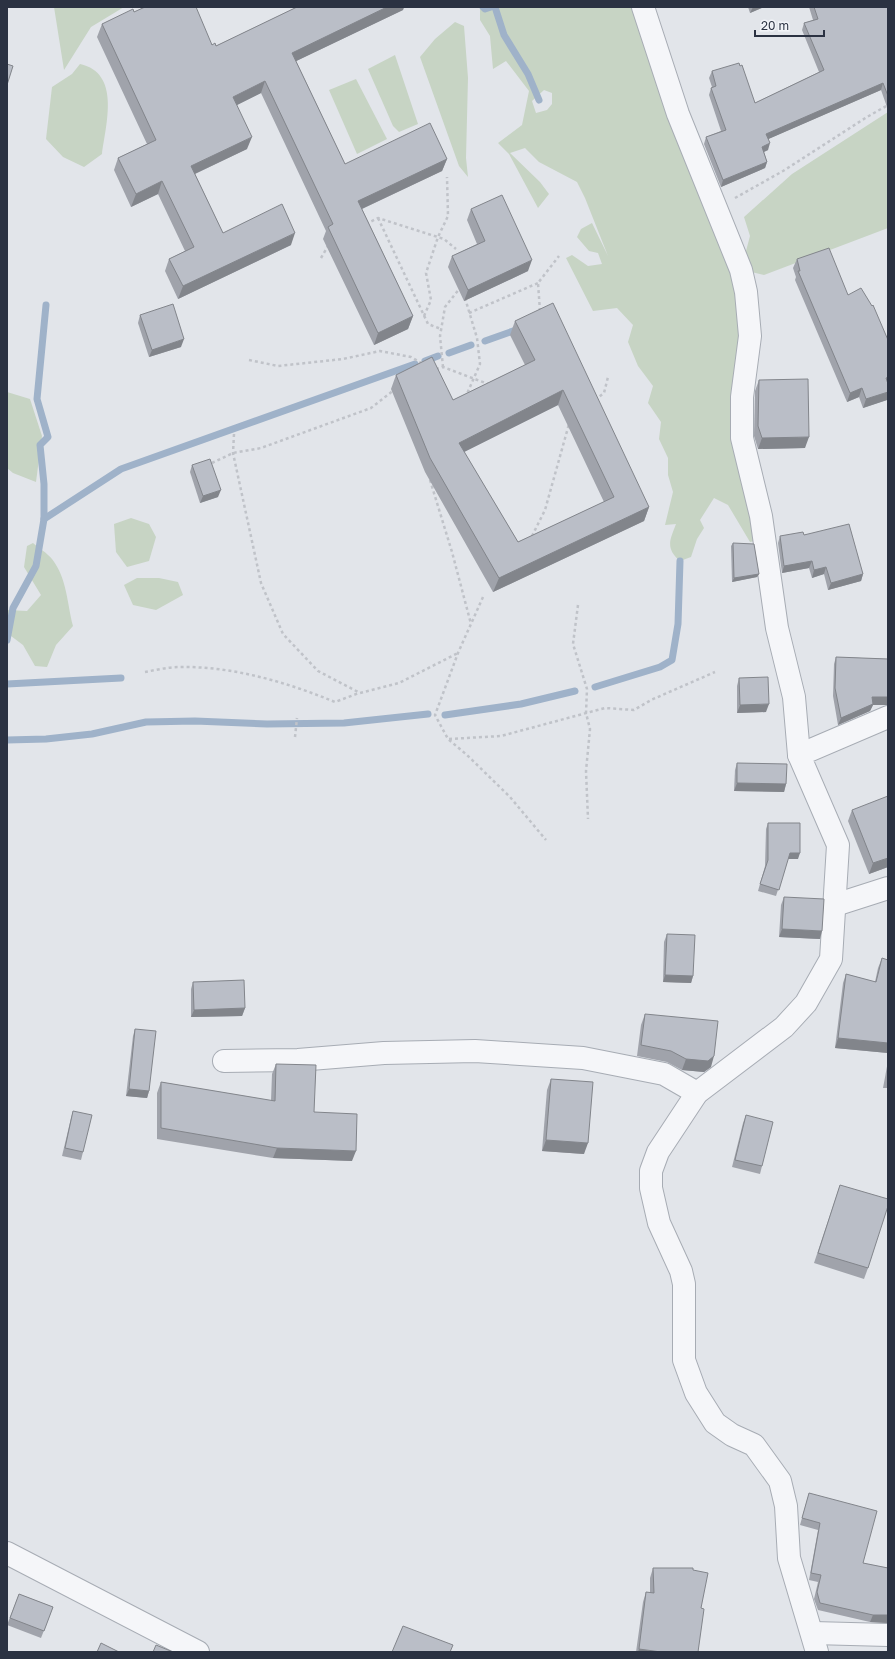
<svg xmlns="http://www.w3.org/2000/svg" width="895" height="1659" viewBox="0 0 895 1659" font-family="'Golos Text',sans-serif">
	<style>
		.green { fill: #c7d4c4; fill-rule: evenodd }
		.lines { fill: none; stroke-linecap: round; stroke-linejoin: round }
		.stream { stroke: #9fb2c9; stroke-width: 7 }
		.minor-casing { stroke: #a7acb4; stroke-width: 24 }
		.path { stroke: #c0c3c9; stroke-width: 2.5; stroke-dasharray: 3 3; stroke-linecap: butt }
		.minor { stroke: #f5f6f9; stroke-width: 22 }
		.wall { fill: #a0a3ab; fill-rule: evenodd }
		.shaded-wall { fill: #82858b }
		.building { fill: #babec7; stroke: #82858b; fill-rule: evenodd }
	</style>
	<rect width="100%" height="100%" fill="#e2e5ea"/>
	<g class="green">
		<path d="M54,7h70l-33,20 -27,43z"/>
		<path d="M480,7h162l100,259 8,-30 -6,-19 48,-43 96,-62v116l-124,47 -21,-5v133l20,136 -13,3 -22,-37 -14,-7 -14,22 4,8 -7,11 -6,18 -11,4c-15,-13 -10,-21 -4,-37l-11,1 8,-33 -5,-17v-17l-9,-19 2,-17 -13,-19 5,-17 -15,-20 -10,-24 5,-17 -16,-17 -24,3 -27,-53 6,-3 16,11 14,-2 -4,-11 -9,-2 -12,-14 4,-8 11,-6 16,33 -23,-58 -8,-16 -38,-20 -14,-14 -15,5 30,29 9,12 -11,14 -29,-54 -11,-11 24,-18 7,-34 -23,-30 -13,8 -3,-33 -10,-16zM544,90l8,3v11l-5,6 -11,3 -4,-12z"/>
		<path d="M455,22l9,4 4,52 -2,80 2,19 -9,-11 -39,-109 15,-18z"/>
		<path d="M395,55l23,69 -19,8 -6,-6 -25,-57z"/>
		<path d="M80,64c41,9 26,60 22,90l-18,13 -21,-10 -17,-18 6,-52 20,-13z"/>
		<path d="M356,79l31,60 -30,15 -28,-64z"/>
		<path d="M7,392l23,7 12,37 -6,46 -23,-9 -6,-5z"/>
		<path d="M131,518l18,6 7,13 -7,24 -22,6 -11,-15 -2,-28z"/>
		<path d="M33,543c6,5 14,10 19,16 15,19 15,44 21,67l-17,19 -9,22 -12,-1 -12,-21 -16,-12v-23l20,1 14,-16 -17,-28 3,-21z"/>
		<path d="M137,578h22l19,4 5,13 -27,15 -23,-5 -9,-20z"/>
	</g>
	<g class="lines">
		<g class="stream">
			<path d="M483,7l2,2 6,-2"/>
			<path d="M495,7l9,28 24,39 11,26"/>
			<path d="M485,341l31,-11"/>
			<path d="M449,353l22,-8"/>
			<path d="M425,361l13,-5"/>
			<path d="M44,519l77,-50 294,-105"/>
			<path d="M7,640l6,-32 23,-42 8,-47v-35l-4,-39 8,-8 -11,-38 9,-94"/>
			<path d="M7,684l114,-6"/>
			<path d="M595,687l65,-20 12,-7 6,-36 2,-63"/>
			<path d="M445,715l76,-11 54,-13"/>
			<path d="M7,740l39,-1 46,-5 54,-12 49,-1 72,3 77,-1 84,-9"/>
		</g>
		<g class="minor-casing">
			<g id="minor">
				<path d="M643,7l35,107 63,156 5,22 4,44 -8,61v41l19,78 16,112 17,69 5,58"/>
				<path d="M835,905l53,-17"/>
				<path d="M224,1061l74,-1 86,-7 91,-2 108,7 81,16 33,19"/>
				<path d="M7,1553l191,99"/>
				<path d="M813,1633l75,2"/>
				<path d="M817,1652l-28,-94 -3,-52 -6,-25 -26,-36 -22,-10 -17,-12 -19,-30 -12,-33v-76l-3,-13 -22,-48 -8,-35v-17l7,-19 39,-59 87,-66 22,-24 25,-44 7,-114 -39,-90 89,-38"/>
			</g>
		</g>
		<g class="path">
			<path d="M735,198l48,-27 84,-54 21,-12"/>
			<path d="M378,218l50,106 13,5"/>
			<path d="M366,224l12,-6 66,21 12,10"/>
			<path d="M321,258l7,-12"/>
			<path d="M465,298l12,40 3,26 -14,32"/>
			<path d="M540,311l-2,-28 21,-27"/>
			<path d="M469,313l69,-30"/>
			<path d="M424,316l7,-16 -5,-27 12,-36 10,-21 -1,-39"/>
			<path d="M249,360l29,6 65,-7 37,-8 31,6 12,7"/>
			<path d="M443,367l-3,-31 5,-29 15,-19"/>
			<path d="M436,369l7,-2 45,17"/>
			<path d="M595,400l9,-7 4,-16"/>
			<path d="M234,434l-1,19 28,130 22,51 35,37 42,22 39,-10 59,-30"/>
			<path d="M212,463l21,-10 28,-5 110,-40 23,-18"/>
			<path d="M430,480l22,72 19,72"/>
			<path d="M532,536l13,-26 24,-86"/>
			<path d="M483,597l-25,56 -23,62 13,24 19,16 43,42 36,43"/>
			<path d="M578,605l-5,39 14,45 -1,24 4,16 -4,42 2,48"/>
			<path d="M145,672c11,-2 23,-5 34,-5 53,-1 107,15 156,35l24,-9"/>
			<path d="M295,737l2,-19"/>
			<path d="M449,739l52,-3 104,-28 29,2 17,-10 64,-28"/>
		</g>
		<use href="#minor" class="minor"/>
	</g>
	<g class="wall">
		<path d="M297,7h107l-1,3 -107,51 49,103 102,-5 -5,12 -80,38 51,107 -5,13 -34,16 -51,-106 3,-8 -65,-138 -24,12 10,44 -52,25 28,59 68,12 -113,54 -13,-28 4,-12 16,-8 -27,-57 -27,13 -17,-37 4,-12 29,-14 -50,-107 5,-13 32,-12 82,34z"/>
		<path d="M748,7h16l-14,6z"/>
		<path d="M809,7h79v103l-7,-20 -113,49v11l-4,2 3,10 -2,6 -44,19 -17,-43 2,-7 15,-6 -12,-36 2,-7 1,-1 -3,-9 3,-7 43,32 64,-31 -17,-42 2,-7 9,-3z"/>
		<path d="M471,209l57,62 -64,30 -16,-34 4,-11 25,-12 -10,-24z"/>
		<path d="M797,259l90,141 -24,8 -4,-11 -12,5 -52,-122 1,-3 -3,-9z"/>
		<path d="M140,315l41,32 -32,10 -11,-34z"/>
		<path d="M515,321l134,186 -5,14 -151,71 -68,-120 -34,-83 5,-14 57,25 72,-35 -15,-30zM558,405l46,97 -86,40 -54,-90z"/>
		<path d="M759,380l46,68 -47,1 -4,-13 1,-45z"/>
		<path d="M192,465l26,32 -18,6 -10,-31z"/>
		<path d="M804,535l59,39 -2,7 -33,9 -4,-16 -12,4 -3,-10 -27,5 -4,-30 2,-7z"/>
		<path d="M733,543l26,31 -2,3 -25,5 -1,-36z"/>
		<path d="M836,657l52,2v46h-15l-3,6 -32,14 -5,-29 1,-32z"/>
		<path d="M739,678l27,34 -29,1v-27z"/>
		<path d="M737,763l49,21 -2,8 -50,-1 1,-21z"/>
		<path d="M852,810l36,57 -19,7 -21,-53z"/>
		<path d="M768,823l30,36h-10l-12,37 -18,-5 7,-25 1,-37z"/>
		<path d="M784,897l36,42 -41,-2 2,-32z"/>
		<path d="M667,934l26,42 -2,7 -28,-1 1,-40z"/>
		<path d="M882,958l6,95 -53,-5 8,-65 3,-9 29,8 3,-14z"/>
		<path d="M193,982l52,26 -3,8 -51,1v-28z"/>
		<path d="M645,1014l66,53 -7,5 -22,-2 -15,-8 -30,-6 4,-31z"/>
		<path d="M135,1029l14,62 -2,7 -21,-2 7,-60z"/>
		<path d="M888,1061v27h-5z"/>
		<path d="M276,1064l76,97 -79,-3 -116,-19v-46l4,-11 110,19 1,-27z"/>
		<path d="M551,1079l33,75 -42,-3 5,-61z"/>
		<path d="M73,1111l10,41 -2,8 -19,-4 9,-38z"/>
		<path d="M746,1115l16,51 -2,8 -28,-7 11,-44z"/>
		<path d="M840,1185l28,83 -4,11 -50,-16z"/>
		<path d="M809,1493l54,70 25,5v55l-18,-1 -52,-12 -4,-11 4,-17 -9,-2 9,-50 -18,-5 7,-25z"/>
		<path d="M653,1568l40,2 8,38 -3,44h-62l7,-50 3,-10 4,1v-15z"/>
		<path d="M19,1594l34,13 -12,31 -34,-13z"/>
	</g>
	<g class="shaded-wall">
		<path d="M387,7h17l-1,3 -115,55 4,-12z"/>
		<path d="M753,7h11l-14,6z"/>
		<path d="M265,81l-4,12 -32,16 4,-12z"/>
		<path d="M883,83l-2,7 -117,51 2,-7z"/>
		<path d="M252,137l-5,12 -61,29 5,-12z"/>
		<path d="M770,143l-2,7 -9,4 3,-7z"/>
		<path d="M447,159l-5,12 -89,42 5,-12z"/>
		<path d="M767,162l-2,6 -44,19 2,-7z"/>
		<path d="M162,181l-4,13 -27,13 5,-13z"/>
		<path d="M295,233l-4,12 -113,54 5,-13z"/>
		<path d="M532,260l-4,11 -64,30 4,-11z"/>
		<path d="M413,316l-5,13 -34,16 4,-12z"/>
		<path d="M184,339l-3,8 -32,10 3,-7z"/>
		<path d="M888,377v7l-2,-6z"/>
		<path d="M862,388l-3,9 -12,5 3,-9z"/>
		<path d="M563,390l-5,15 -104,52 5,-14z"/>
		<path d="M888,392v5l-1,3 -24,8 3,-9z"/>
		<path d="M809,437l-4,11 -47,1 4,-11z"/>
		<path d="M221,490l-3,7 -18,6 3,-7z"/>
		<path d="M649,507l-5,14 -151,71 6,-14z"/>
		<path d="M812,561l-3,7 -27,5 2,-7z"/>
		<path d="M826,567l-2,7 -12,4 2,-8z"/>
		<path d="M759,574l-2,3 -25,5 2,-4z"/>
		<path d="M863,574l-2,7 -33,9 3,-7z"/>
		<path d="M872,697h16v8h-15l-3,6 -32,14 3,-7z"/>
		<path d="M769,704l-3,8 -29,1 3,-8z"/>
		<path d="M737,783l49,1 -2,8 -50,-1z"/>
		<path d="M790,853h10l-2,6h-10z"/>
		<path d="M888,858v9l-19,7 4,-11z"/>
		<path d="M782,929l40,2 -2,8 -41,-2z"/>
		<path d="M665,975l28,1 -2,7 -28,-1z"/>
		<path d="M245,1008l-3,8 -51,1 3,-7z"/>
		<path d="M838,1038l50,5v10l-53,-5z"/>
		<path d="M714,1056l-3,11 -7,5 -22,-2 4,-11z"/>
		<path d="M129,1089l20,2 -2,7 -21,-2z"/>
		<path d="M546,1140l42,3 -4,11 -42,-3z"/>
		<path d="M277,1148l79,3 -4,10 -79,-3z"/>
		<path d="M873,1615h15v8l-18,-1z"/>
		<path d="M639,1649l22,3h-23z"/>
	</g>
	<g class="building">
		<path d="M145,7h51l16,38 3,-2 1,3 81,-39h90l-95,46 53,111 85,-41 17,36 -89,42 55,115 -35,17 -50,-106 5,-3 -68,-143 -32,16 19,40 -61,29 32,67 59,-29 13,29 -112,53 -14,-27 25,-12 -32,-66 -26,13 -18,-36 38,-18 -54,-116 31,-15 1,3z"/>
		<path d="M814,7h74v89l-5,-13 -117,51 4,9 -8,4 5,15 -44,18 -17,-43 20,-7 -15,-42 5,-2 -4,-15 27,-8 1,3 2,-1 13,38 69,-33 -20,-47 14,-4z"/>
		<path d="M7,64l6,2 -6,19z"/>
		<path d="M502,195l30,65 -64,30 -16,-34 33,-15 -14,-32z"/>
		<path d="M829,248l19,47 13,-7 11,18 1,-1 15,35v37l-2,1 2,6v8l-22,7 -4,-11 -12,5 -52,-122h2l-3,-12z"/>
		<path d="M553,303l96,204 -150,71 -69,-120 -34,-83 36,-18 21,43 82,-40 -20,-39zM563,390l51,107 -96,45 -59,-99z"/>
		<path d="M173,304l11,35 -32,11 -12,-35z"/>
		<path d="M808,379l1,58 -47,1 -4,-12 1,-46z"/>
		<path d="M210,459l11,31 -18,6 -11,-31z"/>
		<path d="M849,524l14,50 -32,9 -5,-16 -12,3 -2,-9 -28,5 -4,-30 23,-4 1,3z"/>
		<path d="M733,543l21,1 5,30 -25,4z"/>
		<path d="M836,657l52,2v38h-16l1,7 -32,14 -6,-30z"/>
		<path d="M768,677l1,27 -29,1 -1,-27z"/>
		<path d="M737,763l50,1 -1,20 -49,-1z"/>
		<path d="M888,796v62l-15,5 -21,-53z"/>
		<path d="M768,823h32v30h-10l-11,37 -19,-6 8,-24z"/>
		<path d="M784,897l40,2 -2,32 -40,-2z"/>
		<path d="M667,934l28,1 -2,41 -28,-1z"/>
		<path d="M882,958l6,2v83l-50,-5 8,-64 30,8z"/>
		<path d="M244,980l1,28 -51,2 -1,-28z"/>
		<path d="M645,1014l73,7 -4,35 -6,5 -22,-2 -15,-8 -30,-6z"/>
		<path d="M135,1029l21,2 -7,60 -20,-2z"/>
		<path d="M276,1064l40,1 -2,47 43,2 -1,37 -79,-3 -116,-20v-46l114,19z"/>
		<path d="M551,1079l42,3 -5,61 -42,-3z"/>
		<path d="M73,1111l19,4 -9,37 -18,-4z"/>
		<path d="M746,1115l27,7 -11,44 -27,-6z"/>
		<path d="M840,1185l48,14v7l-20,62 -50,-15z"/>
		<path d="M809,1493l68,18 -14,52 25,5v47h-15l-53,-12 -3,-11 4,-17 -10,-2 9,-50 -18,-5z"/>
		<path d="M653,1568h40v2l15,3 -7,35 3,1 -6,43h-37l-22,-3 7,-57 8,1z"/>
		<path d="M19,1594l34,13 -9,24 -34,-13z"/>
		<path d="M403,1626l50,19 -3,7h-58z"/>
		<path d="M101,1643l18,9h-22z"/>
		<path d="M156,1645l17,7h-20z"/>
	</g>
	<rect width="895" height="1659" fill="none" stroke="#2b3242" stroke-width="16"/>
	<path d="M755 30v6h69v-6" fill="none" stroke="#2b3242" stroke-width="2"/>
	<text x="761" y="30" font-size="12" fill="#2b3242" stroke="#f2f4f8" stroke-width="3" paint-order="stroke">20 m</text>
</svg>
